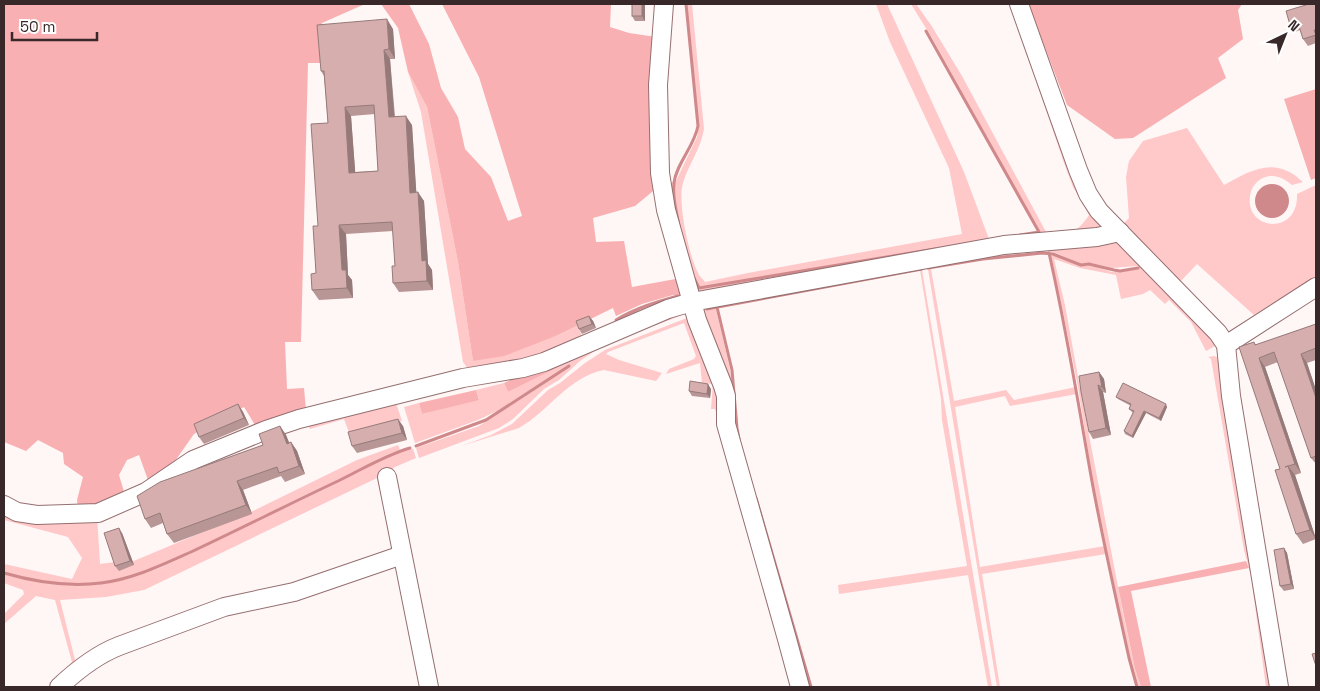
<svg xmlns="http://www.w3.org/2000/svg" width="1320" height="691" viewBox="0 0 1320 691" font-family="'Space Grotesk',sans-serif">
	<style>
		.green { fill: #ffc8c9 }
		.forest { fill: #f9b0b2 }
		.water { fill: #cf898b }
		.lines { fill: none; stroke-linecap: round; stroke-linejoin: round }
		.stream { stroke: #cf898b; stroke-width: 3 }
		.minor-casing { stroke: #956f70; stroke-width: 20 }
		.minor { stroke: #fff; stroke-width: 18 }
		.wall { fill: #b89696; fill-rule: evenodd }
		.shaded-wall { fill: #967a7a }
		.building { fill: #d6aeae; stroke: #967a7a; fill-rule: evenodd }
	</style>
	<rect width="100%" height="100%" fill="#fff6f6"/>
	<g class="green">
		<path d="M687,4h5l12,125c-4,22 -15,34 -21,54 -6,18 6,73 15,90 1,3 5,6 7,9l43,-9 214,-39 -13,-66 -59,-126 -14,-38h11l77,168 25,67 -289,49 -8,-16 -17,-66v-23l22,-46 2,-11 -5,-35z"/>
		<path d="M911,4h5l15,21 31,51 84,156c23,1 29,4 43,-17l-16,-28 -9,-24 -54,-159h4l86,221 -3,4 -402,66 -29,-113h7v25l17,66 9,16 341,-56 -108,-195z"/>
		<path d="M408,72l19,35 31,155 15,99 85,-26 20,-10 4,12 -51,22 -63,10 -5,-7 -42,-250z"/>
		<path d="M1187,128l37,57c18,-10 42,-25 63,-14 6,2 11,7 16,11l-11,3c-8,-7 -18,-12 -29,-7 -7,3 -12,10 -13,18 -5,35 49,40 47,-2l19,-9v92l-62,38 -57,-51 -17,18 -59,-56 8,-8 -3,-41 3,-16 14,-20z"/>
		<path d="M1109,241l13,3 90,92 3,10 -9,5 -15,-29 -22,-22 -4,4 -15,-14 -7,4 -22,5 -5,-24 -36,-7 -26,-9 11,46 15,83 43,225 12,56 6,18h-3l-9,-29 -37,-181 -14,-90 -18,-90 -10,-43 31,12 10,-1 21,7 27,-3v-2l-2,-1 -25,2 -21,-5 -9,1 -29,-12 -15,-1 -80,11 -30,-1z"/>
		<path d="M928,269h3l23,132 52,-11 8,10 62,-13 1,7 -67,12 -5,-10 -50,11 25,160 125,-21 1,8 -124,20 18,113h-3z"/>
		<path d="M920,270h2l70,417h-4l-20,-112 -129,19 -1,-9 129,-19 -25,-146 -1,-21z"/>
		<path d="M697,304l9,6 10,-1 14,60 5,32 1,25 74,261h-9z"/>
		<path d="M692,316l20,47 24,121 -21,-75h-4l2,-25 -11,-1 -2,-20 -34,11 3,-5 25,-10 2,-3 -12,-33 -76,29 -2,2 13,6 43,13 -6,8 -52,-11c-36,7 -55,41 -85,58l-58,18 30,-11 21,-11 36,-34 12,-7 25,-20 20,-13z"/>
		<path d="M603,345l-23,16 -21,19 -15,9 -31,30 -14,9 -80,30 -3,-10 63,-22 89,-59 -1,-1 -70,45 -19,9 -63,23 -11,-36 15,-4 3,11 57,-15 -3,-9 28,-7 4,9z"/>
		<path d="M1214,356l3,1 2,9 53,321h-6l-15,-111 -7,-26 -33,-191 -3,-2z"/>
		<path d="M396,403l6,18 -52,14 -6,-16 -34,10 -2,-5z"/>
		<path d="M398,445l2,5c-23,7 -43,21 -65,31 -42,20 -85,41 -127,62 -34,16 -69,35 -106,39 -33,4 -67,-1 -98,-10v-8l68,15 10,-21 -14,-21 -64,-17v-10l93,6 3,48 15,-2 2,6 136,-57 104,-51z"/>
		<path d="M413,449l3,9 -21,9 -7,5 7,83 -18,-77 -233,112 -38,7 -46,3 16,64 -9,7 -1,-3 6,-6 -17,-62 -19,-4 -32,28v-10l20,-20 -1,-4 -19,-7v-9c31,9 64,13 97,10 39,-4 78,-25 113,-42 41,-20 82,-40 123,-60 24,-12 48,-30 76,-33z"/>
	</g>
	<g class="forest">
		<path d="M4,4h361l-43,19 -1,9v31h-13l-7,279h-16l2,47 17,-1 2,22 -51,15 -11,-18 -50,27 -24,34 -22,12 -9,-25 -12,5 -8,15 6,20 -18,11 -29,4 -1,-10 6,-23 -19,-13 -1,-11 -25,-13 -12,11 -22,-9z"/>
		<path d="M381,4h28l20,40 12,44 17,29 7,32 26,28 17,44 14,-5 -43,-139 -37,-73h169l-1,23 19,6 27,4 2,150 -23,19 -42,12 3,24 28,-1 8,46 49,-9 7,22 -69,27 -2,-6 16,-9 41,-12 4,-4 -5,-1 -31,9 -26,12 -3,-8 -55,27 -54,21 -31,5 -15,-99 -31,-155 -19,-35 -10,-44z"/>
		<path d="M1028,4h214l-4,6 5,29 -25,19 8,20 -93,60 -18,1 -48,-34z"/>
		<path d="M1316,89v89l-5,2 -27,-81z"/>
		<path d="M673,311l17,1 -87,33 -95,47 -4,-9 97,-43z"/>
		<path d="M476,390l3,10 -57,14 -3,-11z"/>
		<path d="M1246,561l3,7 -118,23 20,96h-10l-6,-18 -17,-82z"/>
	</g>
	<circle class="water" cx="1272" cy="201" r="17"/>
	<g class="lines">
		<g class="stream">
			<path d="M926,31l113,201 -19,3"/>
			<path d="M679,226c-2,-14 -7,-27 -5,-43 2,-19 20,-36 24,-57l-12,-122"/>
			<path d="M1049,253c17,74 29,149 42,223 11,61 25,122 38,182l8,29"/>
			<path d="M928,268l55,-9 59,-6 11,1 28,11 8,-1 25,6 6,1 18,-3"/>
			<path d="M694,278l5,10 236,-39"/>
			<path d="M717,307l15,63 5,58 2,11"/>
			<path d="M707,309l215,-40"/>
			<path d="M616,320c20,-12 40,-18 62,-24"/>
			<path d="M416,446l70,-26 83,-54"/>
			<path d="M756,498l55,189"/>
			<path d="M4,573c31,9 64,14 97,10 32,-4 61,-18 90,-31 49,-23 98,-48 147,-71 25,-12 45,-25 72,-33"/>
		</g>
		<g class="minor-casing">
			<g id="minor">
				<path d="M664,4l-6,81 2,88 6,37 31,110 26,66 3,10v28l61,215 13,48"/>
				<path d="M1019,4l59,166 10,24 11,17 119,122 8,12 5,51 48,291"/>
				<path d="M1226,345l90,-58"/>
				<path d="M387,477l42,210"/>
				<path d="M4,505l13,7 20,3 61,-2 48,-21 47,-32 73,-30 33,-11 164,-41 60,-10 21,-6 124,-53 24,-7 312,-57 93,-8 23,-5"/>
				<path d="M59,687c17,-16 37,-32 60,-41l105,-39 70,-15 108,-37"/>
			</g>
		</g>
		<use href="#minor" class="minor"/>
	</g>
	<g class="wall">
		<path d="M632,4h13v17h-10l-3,-5z"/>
		<path d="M1316,4v39l-8,3 -5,-7 -3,-9 -5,2 -5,-7z"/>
		<path d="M393,29l2,30h-5l5,57 17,9 4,67 8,9 4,63 4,6 1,20 -34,2 -6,-9 2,-17 -2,-35 -47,3 2,41 4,5 1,18 -34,2 -7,-10 4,-17 2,-47 10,-103 -4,-47 -3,-5zM375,114l3,57 -23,1 -4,-56z"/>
		<path d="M589,316l4,5 3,7 -14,6 -3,-5z"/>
		<path d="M1316,324v36l-9,3 9,27v74l-5,-6 -33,-96 -13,5 36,106 -6,2 21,64 -13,5 -7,-10 -16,-65 -26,-127 2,3z"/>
		<path d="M1099,372l5,7 2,14 -3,-1 8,43 -18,4 -4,-7z"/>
		<path d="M711,389l-1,9 -18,-2 -3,-5z"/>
		<path d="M1116,397l51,10 -6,14 -15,-8 -13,25 -8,-4 -1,-3 9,-18 -4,-4 2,-3 -13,-7z"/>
		<path d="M238,404l5,8 6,13 -45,19 -5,-7z"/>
		<path d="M280,426l6,9 3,8 2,-1 6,9 8,23 -20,8 -4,-6 -38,14 9,24 -78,29 -7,-9 -4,-11 -12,5 -6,-9 118,-74z"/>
		<path d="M403,426l4,14 -50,13 -5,-7z"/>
		<path d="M122,533l12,32 -15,6 -4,-5z"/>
		<path d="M1284,548l3,5 7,36 -10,2 -4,-5z"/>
	</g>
	<g class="shaded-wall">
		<path d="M642,4h3v17l-3,-5z"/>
		<path d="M387,19l6,10 2,30 -6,-10z"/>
		<path d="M384,50l6,9 5,67 -6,-9z"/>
		<path d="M345,107l6,9 5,66 -7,-9z"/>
		<path d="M406,116l6,9 5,77 -7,-9z"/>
		<path d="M418,192l6,9 4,63 4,6 1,20 -6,-9 -5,-20z"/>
		<path d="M339,225l7,9 2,41 4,5 1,18 -6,-10 -5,-18z"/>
		<path d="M589,316l4,5 3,7 -4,-4z"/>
		<path d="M1301,354l6,9 9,27v8z"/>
		<path d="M1259,358l6,9 36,106 -6,-9z"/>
		<path d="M1099,372l5,7 2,14 -4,-6z"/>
		<path d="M708,384l3,5 -1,9 -3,-4z"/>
		<path d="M1098,385l5,7 8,43 -5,-7z"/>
		<path d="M238,404l5,8 6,13 -5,-7z"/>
		<path d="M1166,404l1,3 -6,14 -2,-3z"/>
		<path d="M1144,411l2,2 -13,25 -1,-2z"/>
		<path d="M398,419l5,7 4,14 -5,-7z"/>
		<path d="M280,426l6,9 7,17 -6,-8z"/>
		<path d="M291,442l6,9 8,23 -6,-8z"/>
		<path d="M1288,466l7,9 21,64 -6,-9z"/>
		<path d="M237,481l6,9 9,24 -6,-9z"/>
		<path d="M119,528l3,5 12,32 -4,-4z"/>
		<path d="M1284,548l3,5 7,36 -3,-5z"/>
	</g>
	<g class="building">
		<rect x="632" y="4" width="10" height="12"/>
		<path d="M1309,4h7v26h-2l2,5 -13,4 -5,-16 -8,2 -4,-14z"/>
		<path d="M387,19l2,30 -5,1 5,67 17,-1 4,77 8,-1 4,69 4,-1 1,21 -34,2 -1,-17h3l-3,-44 -53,3 3,45h4l1,18 -35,2 -1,-16 5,-1 -3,-47h5l-7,-102 17,-1 -4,-52h-3l-4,-46zM374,105l4,66 -29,2 -4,-66z"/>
		<path d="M589,316l3,8 -13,5 -3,-8z"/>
		<path d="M1316,324v24l-15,6 15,44v58l-5,2 -37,-106 -15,6 36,106 -10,3 3,-1 22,64 -14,4 -21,-64 5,-1 -41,-122 15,-5 1,3z"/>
		<path d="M1099,372l3,15 -4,-2 8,43 -17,4 -8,-40 -2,-16z"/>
		<path d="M690,381l18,3 -1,10 -18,-3z"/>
		<path d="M1123,383l43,21 -7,14 -15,-7 -12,25 -8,-5 10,-20 -5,-2 2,-5 -15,-7z"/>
		<path d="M238,404l6,14 -45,19 -5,-13z"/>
		<path d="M398,419l4,14 -50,13 -4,-14z"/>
		<path d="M280,426l7,18 4,-2 8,24 -20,7 -2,-6 -40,14 9,24 -79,29 -7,-21 -15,6 -8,-23 23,-14 103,-37 -4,-11z"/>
		<path d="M119,528l11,33 -15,5 -11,-33z"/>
		<path d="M1284,548l7,36 -11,2 -6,-36z"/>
		<path d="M1316,653v13l-4,-12z"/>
	</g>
	<rect width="1320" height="691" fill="none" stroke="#382829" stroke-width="10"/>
	<g transform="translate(1285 35) rotate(43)" stroke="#ffffff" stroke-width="4" paint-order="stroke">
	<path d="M0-4L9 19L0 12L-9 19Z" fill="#382829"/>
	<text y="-8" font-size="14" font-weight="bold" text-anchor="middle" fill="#382829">N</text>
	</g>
	<path d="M12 32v8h85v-8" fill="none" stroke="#382829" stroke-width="2.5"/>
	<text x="20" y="32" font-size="15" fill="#382829" stroke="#ffffff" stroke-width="4" paint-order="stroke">50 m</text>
</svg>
